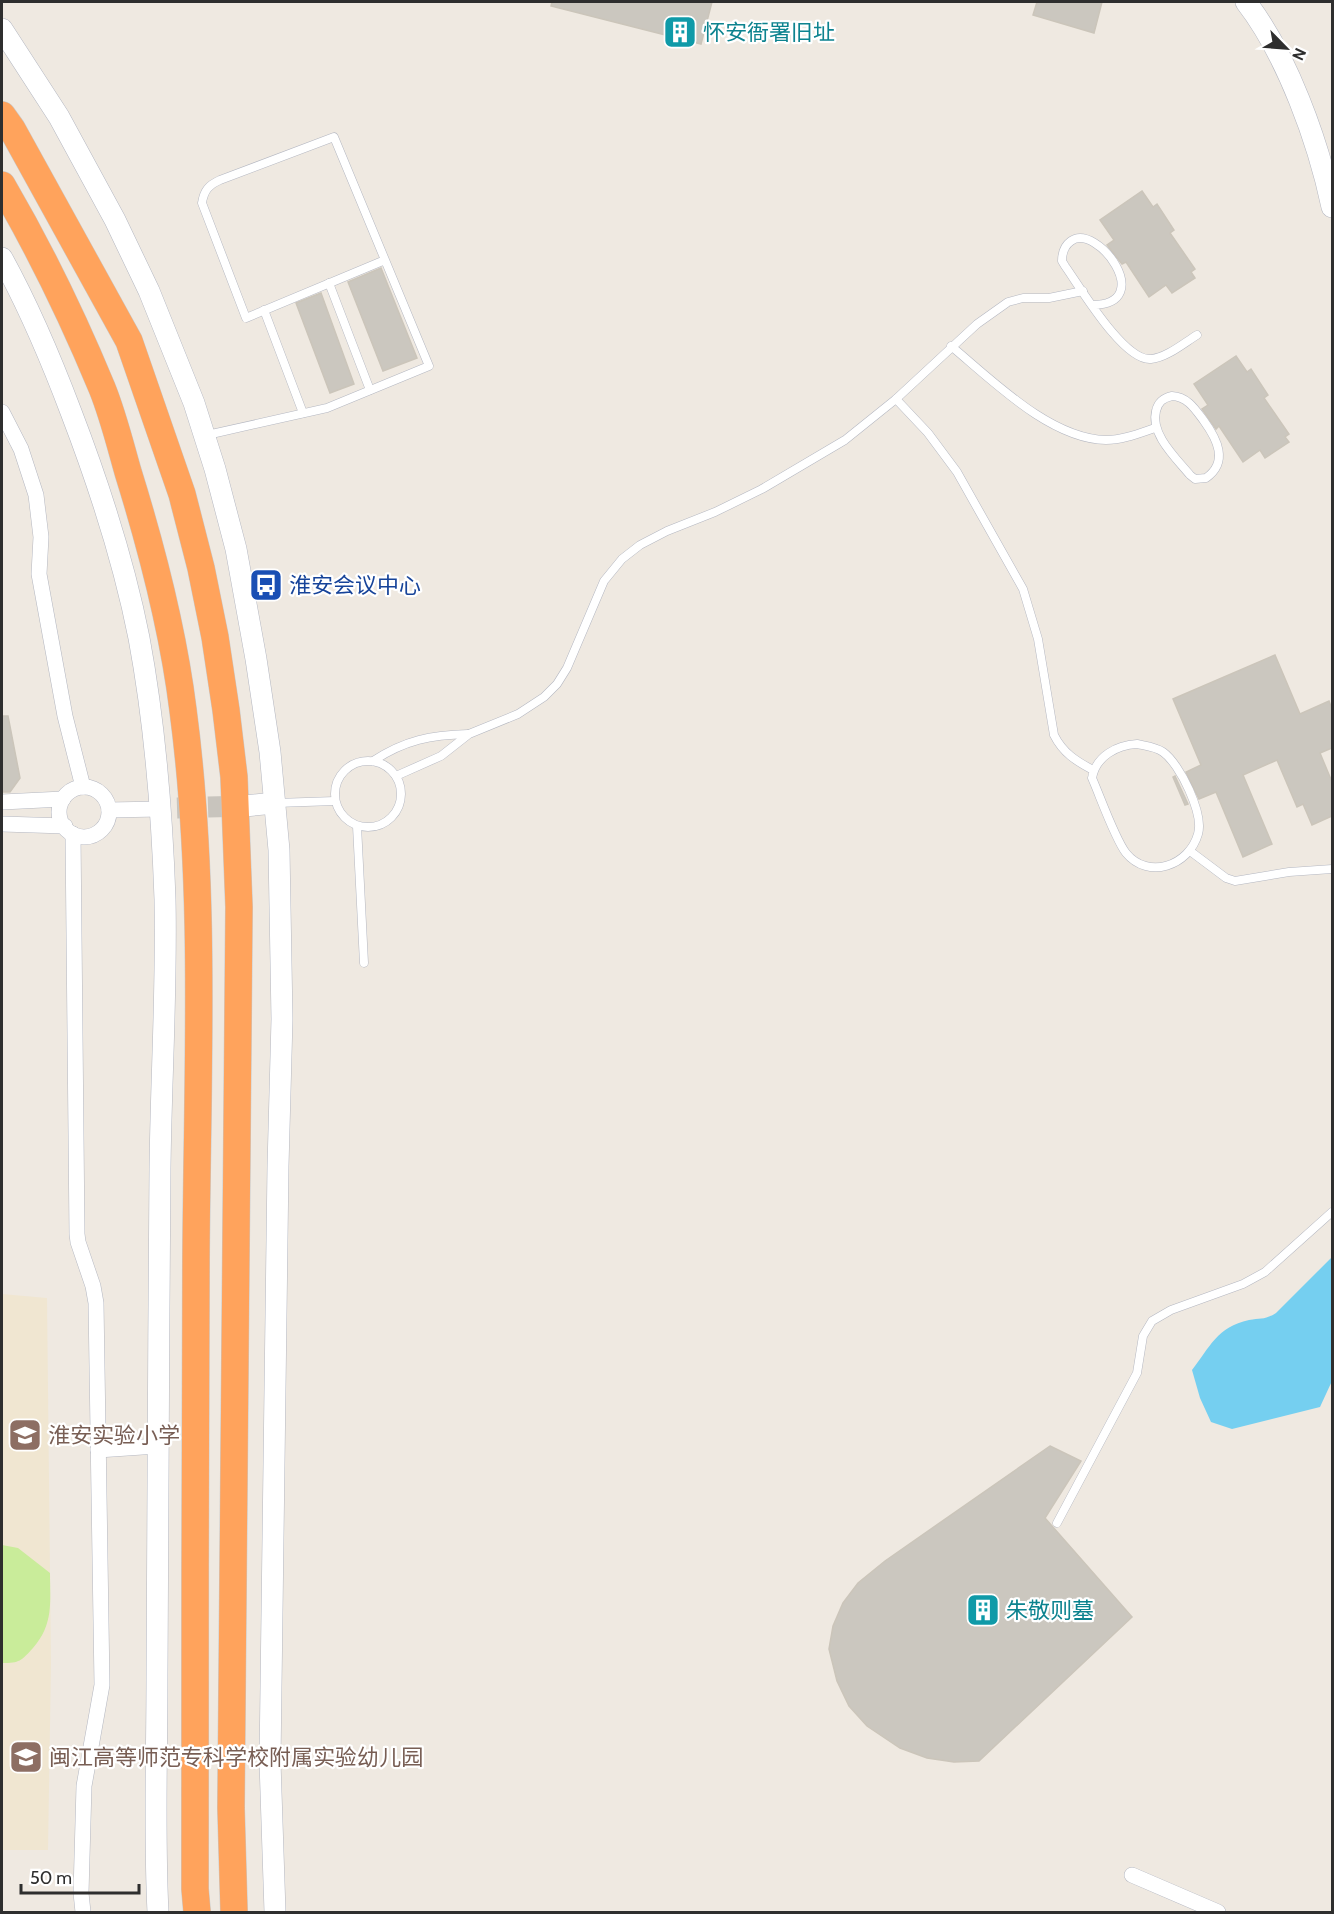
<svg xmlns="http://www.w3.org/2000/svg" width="1334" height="1914" viewBox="0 0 1334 1914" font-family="Cabin,'Noto Sans SC',sans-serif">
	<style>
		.education { fill: #f0e6d1 }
		.pitch { fill: #c9ec9a }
		.water { fill: #75cff0 }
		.building { fill: #cbc7bf; stroke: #cbc5ba; stroke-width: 1.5 }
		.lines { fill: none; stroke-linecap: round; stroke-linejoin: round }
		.secondary-tunnel { stroke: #c8c4bd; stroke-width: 21; stroke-dasharray: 21 10; stroke-linecap: butt }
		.lane-casing { stroke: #b4b7c1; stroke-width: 9 }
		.street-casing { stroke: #b4b7c1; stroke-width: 16 }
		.secondary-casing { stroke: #b4b7c1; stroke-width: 22 }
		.highway-casing { stroke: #c9c9c9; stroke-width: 28 }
		.lane { stroke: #fff; stroke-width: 8 }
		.street { stroke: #fff; stroke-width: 15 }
		.secondary { stroke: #fff; stroke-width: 21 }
		.highway { stroke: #ffa35c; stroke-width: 27 }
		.labels { text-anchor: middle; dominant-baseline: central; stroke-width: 4.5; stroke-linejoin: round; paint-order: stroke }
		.culture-label { font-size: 22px; fill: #0d838f; stroke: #fff; text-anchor: start }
		.transit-label { font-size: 22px; fill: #164399; stroke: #fff; text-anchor: start }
		.education-label { font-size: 22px; fill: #785e54; stroke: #fff; text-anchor: start }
	</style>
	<rect width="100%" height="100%" fill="#efe9e1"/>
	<path class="education" d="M2,1294l45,4 4,366 -3,186h-46z"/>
	<path class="pitch" d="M2,1545l16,3 32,25c0,29 4,51 -17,75 -12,13 -13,15 -31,15z"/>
	<path class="water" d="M1332,1257v124l-12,26 -88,22 -21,-7 -11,-24 -8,-28c18,-23 25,-43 57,-50 12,-2 16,0 27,-7z"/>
	<g class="building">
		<path d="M552,2h160l-11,42 -150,-38z"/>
		<path d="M1037,2h65l-8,31 -61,-18z"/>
		<path d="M1142,191l11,16 4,-3 17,26 -4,3 25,36 -4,3 4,6 -23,15 -6,-8 -17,12 -23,-35 -4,2 -15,-19 7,-5 -14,-20z"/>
		<path d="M381,268l36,90 -34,13 -35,-89z"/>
		<path d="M321,293l33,91 -24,9 -34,-90z"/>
		<path d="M1236,356l11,16 4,-3 17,26 -4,3 25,36 -4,3 4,5 -24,16 -5,-8 -17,12 -24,-36 -3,3 -14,-20 6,-4 -14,-21z"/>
		<path d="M1275,655l25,59 29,-13 3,8v39l-12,5 12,29v34l-20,9 -9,-21 -6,3 -20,-47 -34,15 29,69 -29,13 -27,-65 -17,7 -13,-27 15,-7 -28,-66z"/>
		<path d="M2,716h6l12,62 -10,14h-8z"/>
		<path d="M1175,776l13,28 -3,1 -12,-28z"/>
		<path d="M1050,1446l31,15 -36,57 87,99 -153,144 -25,1 -27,-4 -27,-10 -33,-22 -18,-20 -12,-25 -8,-32 4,-23 10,-23 15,-20 27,-22z"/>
	</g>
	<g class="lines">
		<path class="secondary-tunnel" d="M177,808l67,-2"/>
		<g class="lane-casing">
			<g id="lane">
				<path d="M329,283l41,107"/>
				<path d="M1093,305c64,-1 4,-83 -22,-64 -7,5 -9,13 -9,20l3,5c15,21 59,96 86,93 15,-1 33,-16 46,-24"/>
				<path d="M264,310l39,103"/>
				<path d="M951,346c41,34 99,93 155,94 17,0 34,-7 49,-12"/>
				<path d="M1172,396c16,1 23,13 32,25 13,18 25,41 2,57l-11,1 -5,-4c-14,-17 -40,-41 -34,-64 2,-9 7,-13 16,-15z"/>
				<path d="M896,399l32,34 29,39 66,117 15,50 16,96c9,18 22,26 39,35"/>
				<path d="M207,435l120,-27 102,-42 -95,-229 -114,43c-11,5 -16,10 -18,23l44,115 139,-58"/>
				<path d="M1137,744c9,2 19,3 26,8 17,12 41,62 35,82 -9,32 -50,46 -72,19 -11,-14 -26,-57 -34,-75 4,-22 25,-33 45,-34z"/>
				<circle cx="368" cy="794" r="33"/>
				<path d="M373,761c32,-21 58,-26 95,-27"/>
				<path d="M396,776l45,-20 28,-22 49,-20 26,-17 13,-13 10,-16 37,-87 18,-22 18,-14 27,-14 48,-19 47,-23 83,-49 51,-41 81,-75 31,-22 15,-4h26l34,-7"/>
				<path d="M276,803l59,-2"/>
				<path d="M357,826l7,137"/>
				<path d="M1190,851l36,27 9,3 54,-9 43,-3"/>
				<path d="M1057,1523l80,-150 6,-37 9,-15 19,-11 72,-26 22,-12 67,-60"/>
			</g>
		</g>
		<g class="street-casing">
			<g id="street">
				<path d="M2,412l19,37 15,46 5,42 -2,37 26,142 18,71"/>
				<circle cx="84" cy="812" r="25"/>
				<path d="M2,802l61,-3"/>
				<path d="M109,810l51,-1"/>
				<path d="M2,824l63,2"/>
				<path d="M73,834l4,400 1,8 15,44 3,17 6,382 -18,101 -3,107 2,19"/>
				<path d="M98,1450l59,-4"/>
				<path d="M1132,1875l86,37"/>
			</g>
		</g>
		<g class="secondary-casing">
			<g id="secondary">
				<path d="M1246,2c41,53 72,139 86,205"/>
				<path d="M2,29l57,88 56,103 34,71 45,112 21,66 21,80 20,110 14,93 9,98 3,169 -4,147 -8,596 5,150"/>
				<path d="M2,258c27,49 49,101 69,154 28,73 53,150 68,226 16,86 23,174 26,261 2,90 -4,180 -5,270 -1,169 -3,338 -3,507 0,79 -3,158 1,236"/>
				<path d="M244,806l31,-3"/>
			</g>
		</g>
		<g class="highway-casing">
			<g id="highway">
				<path d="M2,115l10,14 117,212 53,153 19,74 14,69 11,73 8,67 5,130 -8,901 3,104"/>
				<path d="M2,185c38,65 71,133 100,203 11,27 18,56 26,84 24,77 45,157 55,238 24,181 14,367 13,550 -1,210 -1,419 -1,629l2,23"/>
			</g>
		</g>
		<use href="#lane" class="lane"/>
		<use href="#street" class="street"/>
		<use href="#secondary" class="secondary"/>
		<use href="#highway" class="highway"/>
	</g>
	<defs>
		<g id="building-square" transform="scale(1.725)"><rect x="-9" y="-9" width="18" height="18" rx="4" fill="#0f9aa8" stroke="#fff"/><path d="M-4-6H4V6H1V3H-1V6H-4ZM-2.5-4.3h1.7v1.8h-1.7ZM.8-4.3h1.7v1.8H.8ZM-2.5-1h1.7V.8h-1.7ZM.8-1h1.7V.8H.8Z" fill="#fff"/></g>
		<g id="bus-square" transform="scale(1.725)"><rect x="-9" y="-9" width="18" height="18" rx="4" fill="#1a4fb4" stroke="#fff"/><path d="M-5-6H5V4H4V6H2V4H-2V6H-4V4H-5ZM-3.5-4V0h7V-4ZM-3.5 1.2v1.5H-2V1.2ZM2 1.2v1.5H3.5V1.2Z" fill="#fff"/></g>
		<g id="school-square" transform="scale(1.725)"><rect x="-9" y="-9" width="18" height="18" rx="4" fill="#8d6e63" stroke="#fff"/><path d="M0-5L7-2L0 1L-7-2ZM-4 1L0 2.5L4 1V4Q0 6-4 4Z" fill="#fff"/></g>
	</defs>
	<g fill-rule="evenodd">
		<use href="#building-square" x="680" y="32"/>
		<use href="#bus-square" x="266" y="585"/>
		<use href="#school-square" x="25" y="1435"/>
		<use href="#building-square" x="983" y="1610"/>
		<use href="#school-square" x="26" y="1757"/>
	</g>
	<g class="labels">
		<g class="culture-label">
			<text x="703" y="32">怀安衙署旧址</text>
			<text x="1006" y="1610">朱敬则墓</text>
		</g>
		<g class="transit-label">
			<text x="289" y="585">淮安会议中心</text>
		</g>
		<g class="education-label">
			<text x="48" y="1435">淮安实验小学</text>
			<text x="49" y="1757">闽江高等师范专科学校附属实验幼儿园</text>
		</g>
	</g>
	<rect width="1334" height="1914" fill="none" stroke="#2e2e2e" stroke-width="6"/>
	<g transform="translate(1286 48) rotate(115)" stroke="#ffffff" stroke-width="4.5" paint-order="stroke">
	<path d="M0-4.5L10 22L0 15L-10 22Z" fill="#2e2e2e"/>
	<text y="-9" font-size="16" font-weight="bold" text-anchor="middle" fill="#2e2e2e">N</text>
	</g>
	<path d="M21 1884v9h118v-9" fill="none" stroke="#2e2e2e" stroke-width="3"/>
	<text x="30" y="1884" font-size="18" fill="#2e2e2e" stroke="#ffffff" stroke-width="4.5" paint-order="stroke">50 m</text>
</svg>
